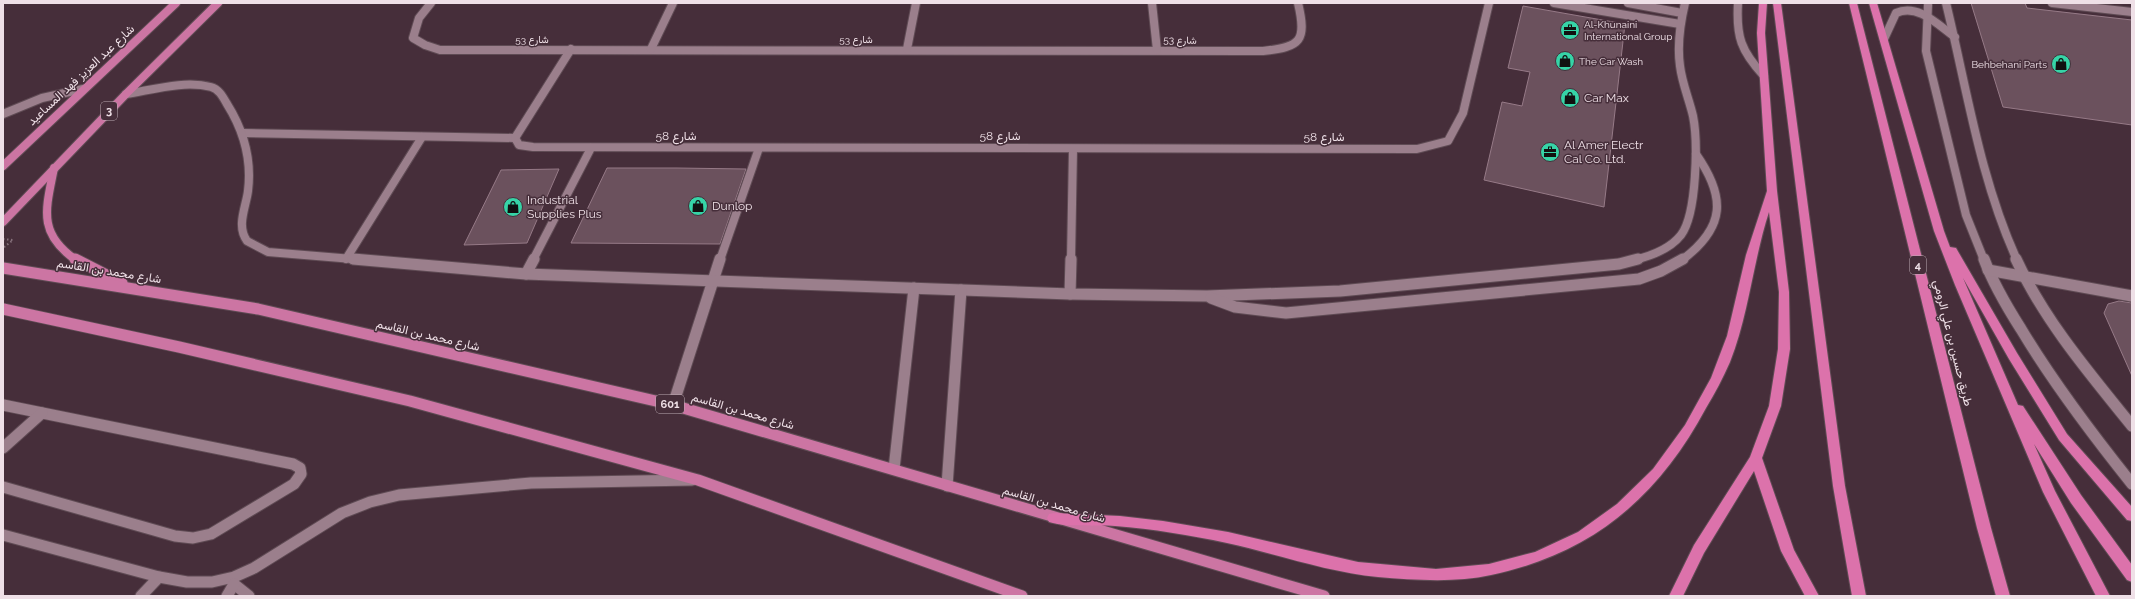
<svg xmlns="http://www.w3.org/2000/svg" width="2135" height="599" viewBox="0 0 2135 599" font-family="Raleway,Vazirmatn,sans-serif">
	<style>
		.building { fill: #6b515d; stroke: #967a87 }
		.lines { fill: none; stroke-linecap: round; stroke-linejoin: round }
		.service-far1-casing { stroke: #5f4b54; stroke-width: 10 }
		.service-casing { stroke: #5f4b54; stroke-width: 13 }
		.minor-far1-casing { stroke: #5f4b54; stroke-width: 10 }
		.minor-casing { stroke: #5f4b54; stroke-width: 13 }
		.primary-far1-casing { stroke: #5f4b54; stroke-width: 10 }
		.primary-casing { stroke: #5f4b54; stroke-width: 13 }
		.trunk-casing { stroke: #5f4b54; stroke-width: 2 }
		.path { stroke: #85707a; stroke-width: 2; stroke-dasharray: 1.5 2.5; stroke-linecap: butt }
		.service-far1 { stroke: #9b7f8c; stroke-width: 8 }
		.service { stroke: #9b7f8c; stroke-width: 11 }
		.minor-far1 { stroke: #9b7f8c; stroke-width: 8 }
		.minor { stroke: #9b7f8c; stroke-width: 11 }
		.primary-far1 { stroke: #cc75a3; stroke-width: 8 }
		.primary { stroke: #cc75a3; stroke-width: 11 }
		.trunk { fill: #dc72ab; fill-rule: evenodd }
		.labels { text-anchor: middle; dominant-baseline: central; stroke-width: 3; stroke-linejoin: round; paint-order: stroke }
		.far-poi-label { font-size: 10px; fill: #efe0e7; stroke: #462e3a; text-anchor: start }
		.far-street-label { font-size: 10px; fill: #efe0e7; stroke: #462e3a }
		.shield { fill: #462e3a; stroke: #bcabb3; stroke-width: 1 }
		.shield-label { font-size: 11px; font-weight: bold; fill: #efe0e7 }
		.street-label { font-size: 12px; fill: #efe0e7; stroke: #462e3a }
		.poi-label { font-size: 12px; fill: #efe0e7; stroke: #462e3a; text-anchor: start }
	</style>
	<rect width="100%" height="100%" fill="#462e3a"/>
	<g class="building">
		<path d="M1971,3h54l2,5 105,12v105l-129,-18z"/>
		<path d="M1523,6l102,18 -21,183 -120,-27 18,-78 20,4 8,-34 -22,-4z"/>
		<path d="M607,168h70l69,1 -26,75 -149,-1z"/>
		<path d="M559,169l-32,74 -63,2 37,-75z"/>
		<path d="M2119,301l13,2v73l-28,-63 4,-9z"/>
	</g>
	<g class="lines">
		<g class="service-far1-casing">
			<g id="service-far1">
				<path d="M1554,3l126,21"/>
				<path d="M1628,3l54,10"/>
				<path d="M1946,3c21,86 34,176 71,257"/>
				<path d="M2052,3l80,9"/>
				<path d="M1928,5l-2,46 40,164 18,45"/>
				<path d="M1884,39l12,-26c22,-10 42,12 59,24"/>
				<path d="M3,114l39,-16 41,-9"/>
				<path d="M243,133l272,5"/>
				<path d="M346,259l76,-122"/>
				<path d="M533,260l58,-112"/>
				<path d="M720,260l39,-112"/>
				<path d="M1071,260l2,-111"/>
			</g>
		</g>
		<g class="service-casing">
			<g id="service">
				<path d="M1984,259c9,24 23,48 37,70 33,55 71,105 111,155"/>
				<path d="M2016,259c28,61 74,115 116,167"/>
				<path d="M1988,270l144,26"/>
				<path d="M526,274l8,-15"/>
				<path d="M1070,294l1,-35"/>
				<path d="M3,405l290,59 7,4 1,6 -7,10 -83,50 -18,4 -18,-2 -172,-49"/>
				<path d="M673,405l47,-146"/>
				<path d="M3,448l39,-35"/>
				<path d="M3,535l156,42 28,5h25l22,-5 20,-9 88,-55 28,-11 29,-7 132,-12 161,-3"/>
				<path d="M234,584l15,12"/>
				<path d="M141,596l18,-19"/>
				<path d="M227,596l7,-12"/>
			</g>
		</g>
		<g class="minor-far1-casing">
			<g id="minor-far1">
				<path d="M431,3l-12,15 -6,20 12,7 15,5 823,1c38,-4 44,-10 35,-48"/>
				<path d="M1152,3l5,47"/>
				<path d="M1738,3c-2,34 3,48 26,73"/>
				<path d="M571,49l-56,89 4,7 14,2 884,2 31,-8 15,-28 26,-110"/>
				<path d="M651,49l22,-46"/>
				<path d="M907,49l9,-46"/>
				<path d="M126,94c26,-4 58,-14 85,-7 8,2 12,10 16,17 17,27 25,55 21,87 -2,16 -12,35 -1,50l21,11 97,8"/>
				<path d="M1634,260c17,-4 36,-11 47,-25 16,-21 17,-94 12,-119 -4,-17 -11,-33 -13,-50 -3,-21 0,-42 5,-63"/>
				<path d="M1682,260c44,-33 44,-63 14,-106"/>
			</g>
		</g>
		<g class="minor-casing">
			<g id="minor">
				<path d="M353,259l173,15 544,20 137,2 133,-5 279,-27 19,-5"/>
				<path d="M1211,298l24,9 51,6 353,-34 22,-8 22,-12"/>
				<path d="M894,469l20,-181"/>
				<path d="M947,486l14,-196"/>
			</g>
		</g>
		<g class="primary-far1-casing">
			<g id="primary-far1">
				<path d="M3,166l173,-163"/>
				<path d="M54,168c-8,41 -17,65 22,92"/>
				<path d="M3,222l123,-128 92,-91"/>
			</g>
		</g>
		<g class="primary-casing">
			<g id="primary">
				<path d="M75,259l47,24"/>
				<path d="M3,268l255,41 415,96 651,191"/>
				<path d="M3,309l176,38 231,54 288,79 324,116"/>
			</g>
		</g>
		<g class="trunk-casing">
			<g id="trunk">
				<path d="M1759,3h8l-2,30 12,158 12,101 1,57 -9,57 -19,52 32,92 25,46h-14l-24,-45 -27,-80 -50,82 -21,43h-14l25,-51 56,-88 19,-51 9,-57 1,-57 -10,-80c-16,49 -20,102 -39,150 -7,16 -15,31 -24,46 -48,90 -115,146 -215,167 -36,8 -76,5 -113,2 -51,-5 -101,-23 -151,-34 -37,-8 -74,-14 -112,-17 -17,-1 -52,1 -66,-4l-2,-4 2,-4 5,-1 66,3 43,5 65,11 130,30 78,7 53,-5 46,-12 43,-20 39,-28 36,-35 32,-44 26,-47 16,-42 19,-81 21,-64 -10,-158z"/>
				<path d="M1773,3h8l64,483 21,110h-14l-19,-110z"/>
				<path d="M1849,3h8l134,525 19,68h-14l-19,-68z"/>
				<path d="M1869,3h8l67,228 6,16 6,1 61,105 50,81 65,73v14l-5,-1 -68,-80 -50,-81 -46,-81 55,127 5,1 58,89 51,70v17l-5,-2 -56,-77 -37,-59 21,47 55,105h-14l-53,-104 -88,-207 -21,-54z"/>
			</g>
		</g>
		<path class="path" d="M3,239l10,1 -10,8"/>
		<use href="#service-far1" class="service-far1"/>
		<use href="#service" class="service"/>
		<use href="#minor-far1" class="minor-far1"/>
		<use href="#minor" class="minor"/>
		<use href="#primary-far1" class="primary-far1"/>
		<use href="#primary" class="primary"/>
		<use href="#trunk" class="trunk"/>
	</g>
	<defs>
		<g id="office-disc" transform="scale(1)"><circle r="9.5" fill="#36d4a7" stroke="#462e3a"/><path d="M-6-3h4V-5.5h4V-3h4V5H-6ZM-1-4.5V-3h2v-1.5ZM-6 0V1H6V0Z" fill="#111"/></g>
		<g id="shop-disc" transform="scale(1)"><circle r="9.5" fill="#36d4a7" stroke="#462e3a"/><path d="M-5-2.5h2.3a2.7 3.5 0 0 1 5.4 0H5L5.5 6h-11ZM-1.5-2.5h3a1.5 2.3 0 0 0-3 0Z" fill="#111"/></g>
	</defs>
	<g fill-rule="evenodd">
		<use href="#office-disc" x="1570" y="30"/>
		<use href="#shop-disc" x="1565" y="61"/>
		<use href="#shop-disc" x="2061" y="64"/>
		<use href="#shop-disc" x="1570" y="98"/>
		<use href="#office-disc" x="1550" y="152"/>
		<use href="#shop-disc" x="698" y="206"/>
		<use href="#shop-disc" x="513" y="207"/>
	</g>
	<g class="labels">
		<g class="far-poi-label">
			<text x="1584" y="24">Al-Khunaini<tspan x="1584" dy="12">International Group</tspan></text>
			<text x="1579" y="61">The Car Wash</text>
			<text x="2047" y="64" text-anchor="end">Behbehani Parts</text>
		</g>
		<g class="far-street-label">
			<text x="532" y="39">شارع 53</text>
			<text x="856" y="39">شارع 53</text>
			<text transform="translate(1180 40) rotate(1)">شارع 53</text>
		</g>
		<g class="shield">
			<rect x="101" y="102" width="16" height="18" rx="3"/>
			<rect x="1910" y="256" width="16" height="18" rx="3"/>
			<rect x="656" y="395" width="28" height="18" rx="3"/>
		</g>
		<g class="shield-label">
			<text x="109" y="111">3</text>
			<text x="1918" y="265">4</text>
			<text x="670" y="404">601</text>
		</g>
		<g class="street-label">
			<text transform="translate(81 75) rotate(-43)">شارع عبد العزيز فهد المساعيد</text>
			<text x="676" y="136">شارع 58</text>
			<text x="1000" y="136">شارع 58</text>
			<text x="1324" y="137">شارع 58</text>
			<text transform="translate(109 271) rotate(9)">شارع محمد بن القاسم</text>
			<text transform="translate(428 335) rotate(13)">شارع محمد بن القاسم</text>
			<text transform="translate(1953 343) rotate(76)">طريق حسين بن علي الرومي</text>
			<text transform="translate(743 411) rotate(16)">شارع محمد بن القاسم</text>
			<text transform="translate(1054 504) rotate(16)">شارع محمد بن القاسم</text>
		</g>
		<g class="poi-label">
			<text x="1584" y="98">Car Max</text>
			<text x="1564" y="145">Al Amer Electr<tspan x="1564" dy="14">Cal Co. Ltd.</tspan></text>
			<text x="527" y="200">Industrial<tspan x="527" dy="14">Supplies Plus</tspan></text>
			<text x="712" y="206">Dunlop</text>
		</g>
	</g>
	<rect width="2135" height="599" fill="none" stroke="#efe0e7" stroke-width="8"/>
</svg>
